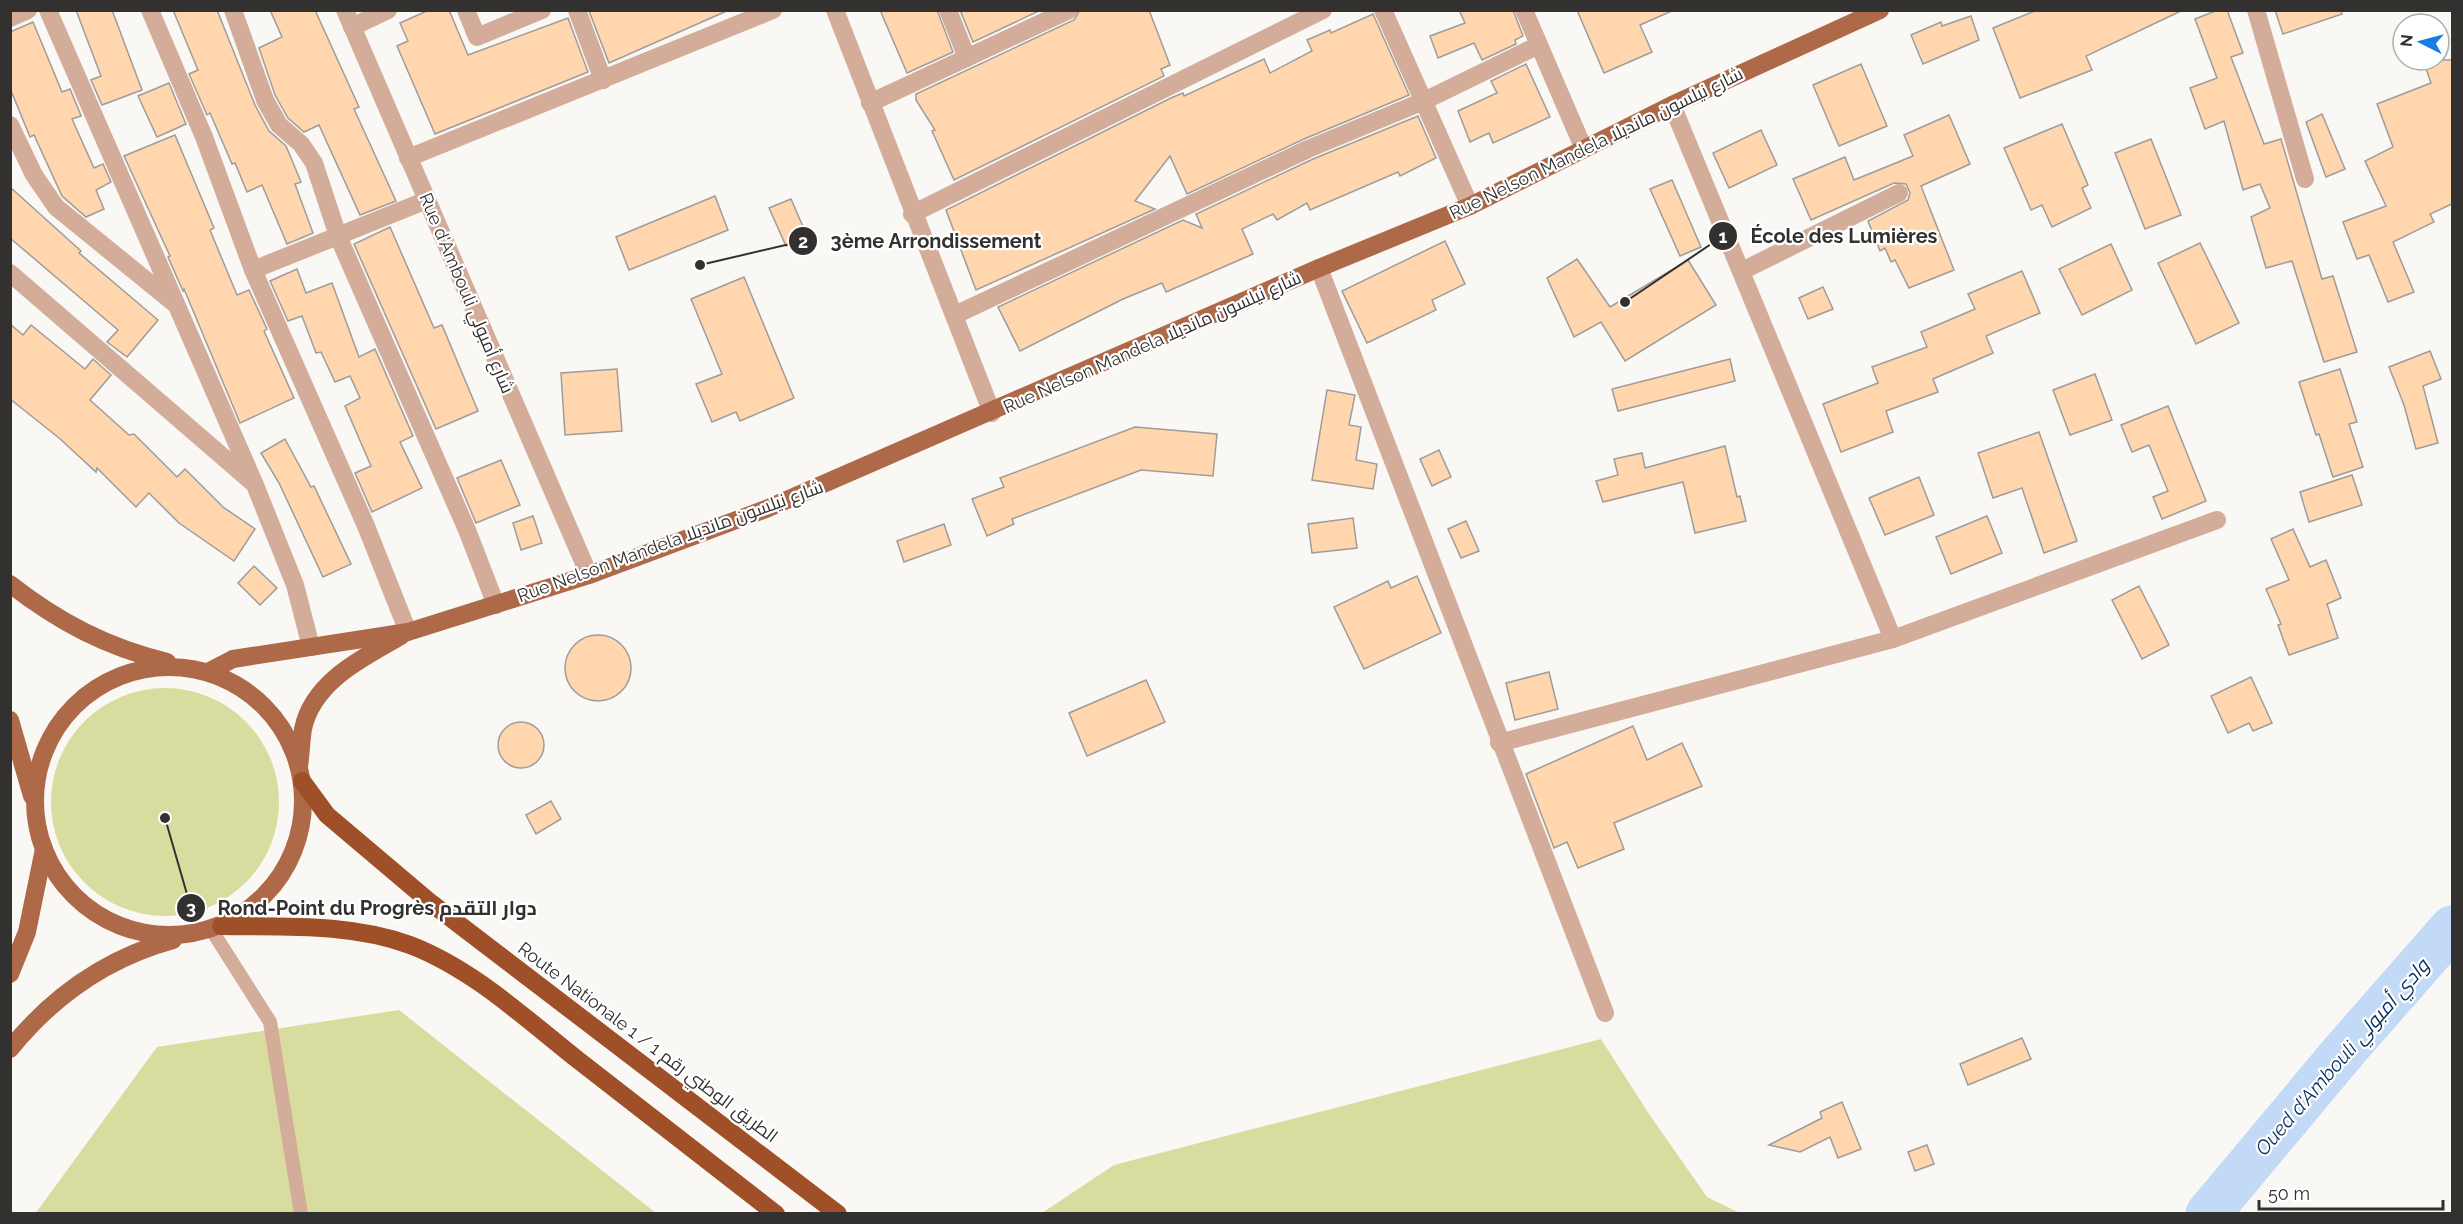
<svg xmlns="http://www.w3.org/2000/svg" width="2463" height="1224" viewBox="0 0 2463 1224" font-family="Raleway,Cairo,sans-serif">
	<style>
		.green { fill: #d8dc9f }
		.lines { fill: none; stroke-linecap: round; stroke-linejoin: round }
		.river { stroke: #c3daf7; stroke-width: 45 }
		.building { fill: #ffd6ad; stroke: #9f9c99; stroke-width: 1.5 }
		.lane { stroke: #d3ac9a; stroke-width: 14 }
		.street { stroke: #d3ac9a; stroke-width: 18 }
		.primary { stroke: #ae6949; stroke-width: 18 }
		.highway { stroke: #9f5029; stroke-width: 18 }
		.labels { text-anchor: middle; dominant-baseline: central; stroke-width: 4.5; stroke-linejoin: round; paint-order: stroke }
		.street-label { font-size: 18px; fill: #323130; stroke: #fff }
		.water-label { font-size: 20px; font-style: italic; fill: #092f5a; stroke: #fff }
		.leader { fill: none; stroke: #323130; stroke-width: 2 }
		.callout-dot { fill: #323130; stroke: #fff; stroke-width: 2 }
		.mark-label { font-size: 18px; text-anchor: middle; font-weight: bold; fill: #fff }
		.callout-label { font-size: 20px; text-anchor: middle; font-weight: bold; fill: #323130; stroke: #fff; stroke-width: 4.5; stroke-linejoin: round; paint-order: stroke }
	</style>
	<rect width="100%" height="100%" fill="#faf8f5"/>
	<g class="green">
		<circle cx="165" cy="802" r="114"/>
		<path d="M399,1010l257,203 -621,1 122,-167z"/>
		<path d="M1601,1039l48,75 58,83 33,16h-698l72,-48z"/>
	</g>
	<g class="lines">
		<path class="river" d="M2208,1214l137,-164 107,-122"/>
	</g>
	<g class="building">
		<path d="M76,10h36l30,80 -40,15 -11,-25 10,-4z"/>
		<path d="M173,10h44l38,95 14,26 17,15 15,36 -6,2 18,49 -26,11 -25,-59 -15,7 -12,-29 -3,1 -22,-51 -3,2 -18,-41 9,-4z"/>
		<path d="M270,10h45l44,97 -5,2 42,92 -36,14 -41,-90 -15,7 -16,-14 -13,-23 -16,-47 23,-11z"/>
		<path d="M429,10h20l19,45 100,-37 20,54 -153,62 -38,-88 11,-5 -8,-18z"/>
		<path d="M729,10l-120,53 -20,-52v-1z"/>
		<path d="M880,10h57l16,42 -46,21z"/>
		<path d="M960,10h81l-68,32z"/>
		<path d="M1080,10h69l21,55 -9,4 3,7 -210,104 -22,-49 3,-1 -19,-30v-6l158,-74z"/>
		<path d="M1459,10h54l10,26 -8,4 1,4 -34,16 -8,-17 -36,15 -8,-22 35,-13z"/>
		<path d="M1577,10h97l-34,15 12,27 -48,21z"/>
		<path d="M2037,10h146l-97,46 6,14 -72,28 -27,-70z"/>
		<path d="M2218,10h9l16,43 -12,4 33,87 17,-5 41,140 11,-3 24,76 -33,10 -32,-101 -26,7 -15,-51 19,-9 -10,-24 -17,6 -19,-69 -19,8 -15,-41 27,-10 -22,-59z"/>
		<path d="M2275,10h66l1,4 -59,20z"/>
		<path d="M1373,14l36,81 -105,44 -117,55 -17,-38 -35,45 20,8 -179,81 -30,-80 227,-113 10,-4 1,3 80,-37 6,14 42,-22 -5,-11 23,-10 1,3z"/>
		<path d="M1971,16l8,24 -56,24 -12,-29 30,-13 1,4z"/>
		<path d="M33,22l29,70 8,-3 10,24 1,3 -9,3 22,49 9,-4 8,18 -15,8 8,19 -18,8 -24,-21 -28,-61 -4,2 -20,-49v-56z"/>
		<path d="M2423,60h29v144l-22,10 4,8 -41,20 21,50 -26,10 -19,-47 -12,4 -14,-37 43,-16 -21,-45 28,-14 -16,-43 54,-21z"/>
		<path d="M1526,64l24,53 -57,26 -4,-10 -19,9 -12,-31 39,-18 -6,-12z"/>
		<path d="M1861,64l26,62 -48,20 -26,-61z"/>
		<path d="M169,83l17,41 -29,13 -19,-41z"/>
		<path d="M2322,114l23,55 -19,8 -20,-55z"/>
		<path d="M1949,115l21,49 -49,22 33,84 -45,18 -14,-28 -4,2 -6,-14 -5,3 -12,-30 40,-21 2,-7 -4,-9 -12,-1 -83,37 -18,-41 52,-22 9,23 59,-24 -9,-21z"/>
		<path d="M1418,116l18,42 -36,18 -2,-4 -88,38 -3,-7 -30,17 -4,-6 -31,15 11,25 -87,38 -4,-9 -39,16 -103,52 -22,-44 185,-87 19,8 -6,-14 117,-55z"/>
		<path d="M2062,124l26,61 -6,3 9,20 -39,19 -10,-22 -11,5 -27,-62z"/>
		<path d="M1761,130l16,35 -48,23 -16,-35z"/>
		<path d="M175,135l39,93 -4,2 27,65 12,-5 18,39 -3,2 30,67 -54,25 -56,-134 -1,2 -15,-34 2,-1 -46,-100z"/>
		<path d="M2151,139l30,76 -36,14 -30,-76z"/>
		<path d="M1672,180l29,67 -21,9 -30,-67z"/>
		<path d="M10,187l71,64 -2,2 79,67 -31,37 -20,-15 11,-12 -108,-92z"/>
		<path d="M715,196l13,34 -99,40 -13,-33z"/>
		<path d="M791,199l16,37 -21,10 -17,-38z"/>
		<path d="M390,227l44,101 8,-3 36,86 -42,18 -82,-185z"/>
		<path d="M1445,241l20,43 -33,16 4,10 -69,33 -25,-52z"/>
		<path d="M2200,243l39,80 -43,21 -38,-81z"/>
		<path d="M2111,244l21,46 -50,25 -23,-46z"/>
		<path d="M1577,259l33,48 78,-47 28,45 -91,56 -24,-39 -27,15 -27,-59z"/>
		<path d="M297,269l9,24 26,-10 27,74 16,-8 38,87 -13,6 22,46 -50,24 -17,-39 16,-7 -26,-60 15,-8 -10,-22 -15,6 -14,-30 -5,1 -14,-37 -14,5 -18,-40z"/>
		<path d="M2022,271l18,42 -54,23 7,17 -60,26 5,13 -52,19 7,21 -52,20 -18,-48 55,-21 -6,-16 55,-20 -6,-15 54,-23 -7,-15z"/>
		<path d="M744,277l50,121 -54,23 -4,-9 -24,10 -16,-38 26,-10 -31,-75z"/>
		<path d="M1823,287l10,22 -25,10 -9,-21z"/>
		<path d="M10,324l13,11 8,-10 54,44 8,-10 18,16 -21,25 39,35 5,-1 43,43 8,-8 38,38 32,22 -21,32 -55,-38 -30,-30 -13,14 -39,-39 -1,4 -37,-34 -49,-39z"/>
		<path d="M2430,351l11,28 -18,7 15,57 -22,6 -12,-44 -15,-38z"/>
		<path d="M1730,359l5,22 -117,30 -6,-22z"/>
		<path d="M617,369l5,62 -57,4 -4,-62z"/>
		<path d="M2340,369l17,53 -8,2 14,43 -30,10 -14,-43 -3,1 -17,-53z"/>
		<path d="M2095,374l17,46 -42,15 -17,-45z"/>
		<path d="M1327,390l28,5 -6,30 12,2 -5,33 21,4 -4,25 -61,-9z"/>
		<path d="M2168,406l38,95 -44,18 -9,-22 15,-6 -19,-46 -17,7 -11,-27z"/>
		<path d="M1135,427l82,7 -4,42 -72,-6 -129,49 2,5 -27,12 -15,-37 32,-12 -4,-9z"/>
		<path d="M2039,432l38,109 -33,12 -22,-65 -29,10 -15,-45z"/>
		<path d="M285,439l26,48 3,-1 37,78 -28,13 -44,-94 -18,-30z"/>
		<path d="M1725,446l12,51 3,-1 6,25 -51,12 -12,-51 -80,20 -7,-21 22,-6 -4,-16 28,-6 3,15z"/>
		<path d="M1439,450l12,27 -19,9 -12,-27z"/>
		<path d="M501,460l19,45 -44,18 -19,-45z"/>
		<path d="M2352,475l10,30 -53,17 -9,-30z"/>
		<path d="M1919,477l15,38 -49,20 -16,-37z"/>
		<path d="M533,516l9,27 -21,7 -8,-27z"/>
		<path d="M1987,516l15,37 -51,21 -15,-37z"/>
		<path d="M1353,518l4,30 -45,5 -4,-29z"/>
		<path d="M1466,521l13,30 -18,7 -13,-29z"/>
		<path d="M944,524l7,21 -47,17 -7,-21z"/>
		<path d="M2293,529l17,38 16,-7 15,38 -14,6 11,34 -49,17 -11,-30 3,-1 -15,-35 23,-9 -18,-41z"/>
		<path d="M254,566l23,22 -17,17 -22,-22z"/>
		<path d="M1417,576l24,57 -77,36 -30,-62 54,-26 3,7z"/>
		<path d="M2139,586l30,59 -27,14 -30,-59z"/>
		<circle cx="598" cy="668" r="33"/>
		<path d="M1549,672l9,37 -43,11 -9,-37z"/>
		<path d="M2251,677l21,46 -19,8 -4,-8 -21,10 -17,-37z"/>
		<path d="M1146,680l19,42 -78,34 -18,-43z"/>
		<circle cx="521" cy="745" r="23"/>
		<path d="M1633,726l14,34 35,-17 20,43 -88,37 10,26 -46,19 -11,-26 -13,6 -28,-74z"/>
		<path d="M551,801l10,18 -25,15 -10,-19z"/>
		<path d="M2022,1038l9,21 -63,26 -8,-21z"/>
		<path d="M1842,1102l19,47 -23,9 -8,-21 -30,15 -31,-7 53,-27 -2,-6z"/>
		<path d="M1927,1145l7,19 -19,7 -7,-19z"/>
	</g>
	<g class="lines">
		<path class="lane" d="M211,929l59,93 31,192"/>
		<g class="street">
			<path d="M48,10l207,475 40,100 16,62"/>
			<path d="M150,10l54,127 49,133 113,256 42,106"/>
			<path d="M233,10l32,90 14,25 22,19 13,19 24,73 129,294 29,75"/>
			<path d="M345,10l244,565"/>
			<path d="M466,10l11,27 65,-27"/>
			<path d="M577,10l26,70"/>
			<path d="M835,10l157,403"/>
			<path d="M948,10l19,48"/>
			<path d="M1383,10l87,196"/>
			<path d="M1524,10l59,137"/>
			<path d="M2256,10l49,169"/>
			<path d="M10,18l18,-8"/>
			<path d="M352,27l36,-17"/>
			<path d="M870,103l199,-93"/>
			<path d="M1672,105l221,534"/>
			<path d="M10,125l24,50 22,32 118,96"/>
			<path d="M408,158l365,-148"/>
			<path d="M912,214l411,-204"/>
			<path d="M1319,268l286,745"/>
			<path d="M253,270l174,-70"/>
			<path d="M1742,271l157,-78"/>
			<path d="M10,273l242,209"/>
			<path d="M955,315l353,-166 116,-48 115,-56"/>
			<path d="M1499,743l394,-104 324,-119"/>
		</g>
		<g class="primary">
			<path d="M10,584c50,39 97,63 157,78"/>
			<circle cx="169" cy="801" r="134"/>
			<path d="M208,672l25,-13 175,-27 181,-57 177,-66 553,-241 151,-62 202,-101 208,-95"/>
			<path d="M10,720l22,76"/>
			<path d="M299,766c2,-12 2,-25 4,-37 10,-48 60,-71 98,-93"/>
			<path d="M10,974l17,-42 17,-83"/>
			<path d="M10,1049c43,-53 97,-91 163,-109"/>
		</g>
		<g class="highway">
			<path d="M302,781l25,34 104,88 407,311"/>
			<path d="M221,926c63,1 129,-3 189,19 63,24 116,74 168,115 66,52 132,103 198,154"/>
		</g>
	</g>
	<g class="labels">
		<g class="street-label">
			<text transform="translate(1596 143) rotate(-26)">Rue Nelson Mandela شارع نيلسون مانديلا</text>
			<text transform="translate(467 293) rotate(67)">Rue d'Ambouli شارع أمبولي</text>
			<text transform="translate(1152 342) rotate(-24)">Rue Nelson Mandela شارع نيلسون مانديلا</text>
			<text transform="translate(670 541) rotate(-20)">Rue Nelson Mandela شارع نيلسون مانديلا</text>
			<text transform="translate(648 1042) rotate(37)">Route Nationale 1 / الطريق الوطني رقم 1</text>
		</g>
		<g class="water-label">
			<text transform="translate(2342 1057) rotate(-49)">Oued d'Ambouli وادي أمبولي</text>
		</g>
	</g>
	<path class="leader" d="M1625 302L1723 236M700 265L803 241M165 818L191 908"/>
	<g class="callout-dot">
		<circle cx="1625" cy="302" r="6"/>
		<circle cx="700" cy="265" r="6"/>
		<circle cx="165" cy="818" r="6"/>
		<circle cx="1723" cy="236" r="15"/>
		<circle cx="803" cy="241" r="15"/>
		<circle cx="191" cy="908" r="15"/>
	</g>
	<g class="mark-label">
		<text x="1723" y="243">1</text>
		<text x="803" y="248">2</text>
		<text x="191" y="914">3</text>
	</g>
	<g class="callout-label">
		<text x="1844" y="243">École des Lumières</text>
		<text x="936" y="248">3ème Arrondissement</text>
		<text x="377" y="915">Rond-Point du Progrès دوار التقدم</text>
	</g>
	<rect width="2463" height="1224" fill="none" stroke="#323130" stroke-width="24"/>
	<g transform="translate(2421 42) rotate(276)"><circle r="28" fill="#ffffff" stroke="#adadac" stroke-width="1.5"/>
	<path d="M0-4.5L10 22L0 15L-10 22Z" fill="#167de5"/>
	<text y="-9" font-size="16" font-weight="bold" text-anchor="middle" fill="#323130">N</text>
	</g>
	<path d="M2259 1200v9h184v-9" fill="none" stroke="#323130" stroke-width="3"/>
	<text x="2268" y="1200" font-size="18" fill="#323130" stroke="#ffffff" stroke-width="4.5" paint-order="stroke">50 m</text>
</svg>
